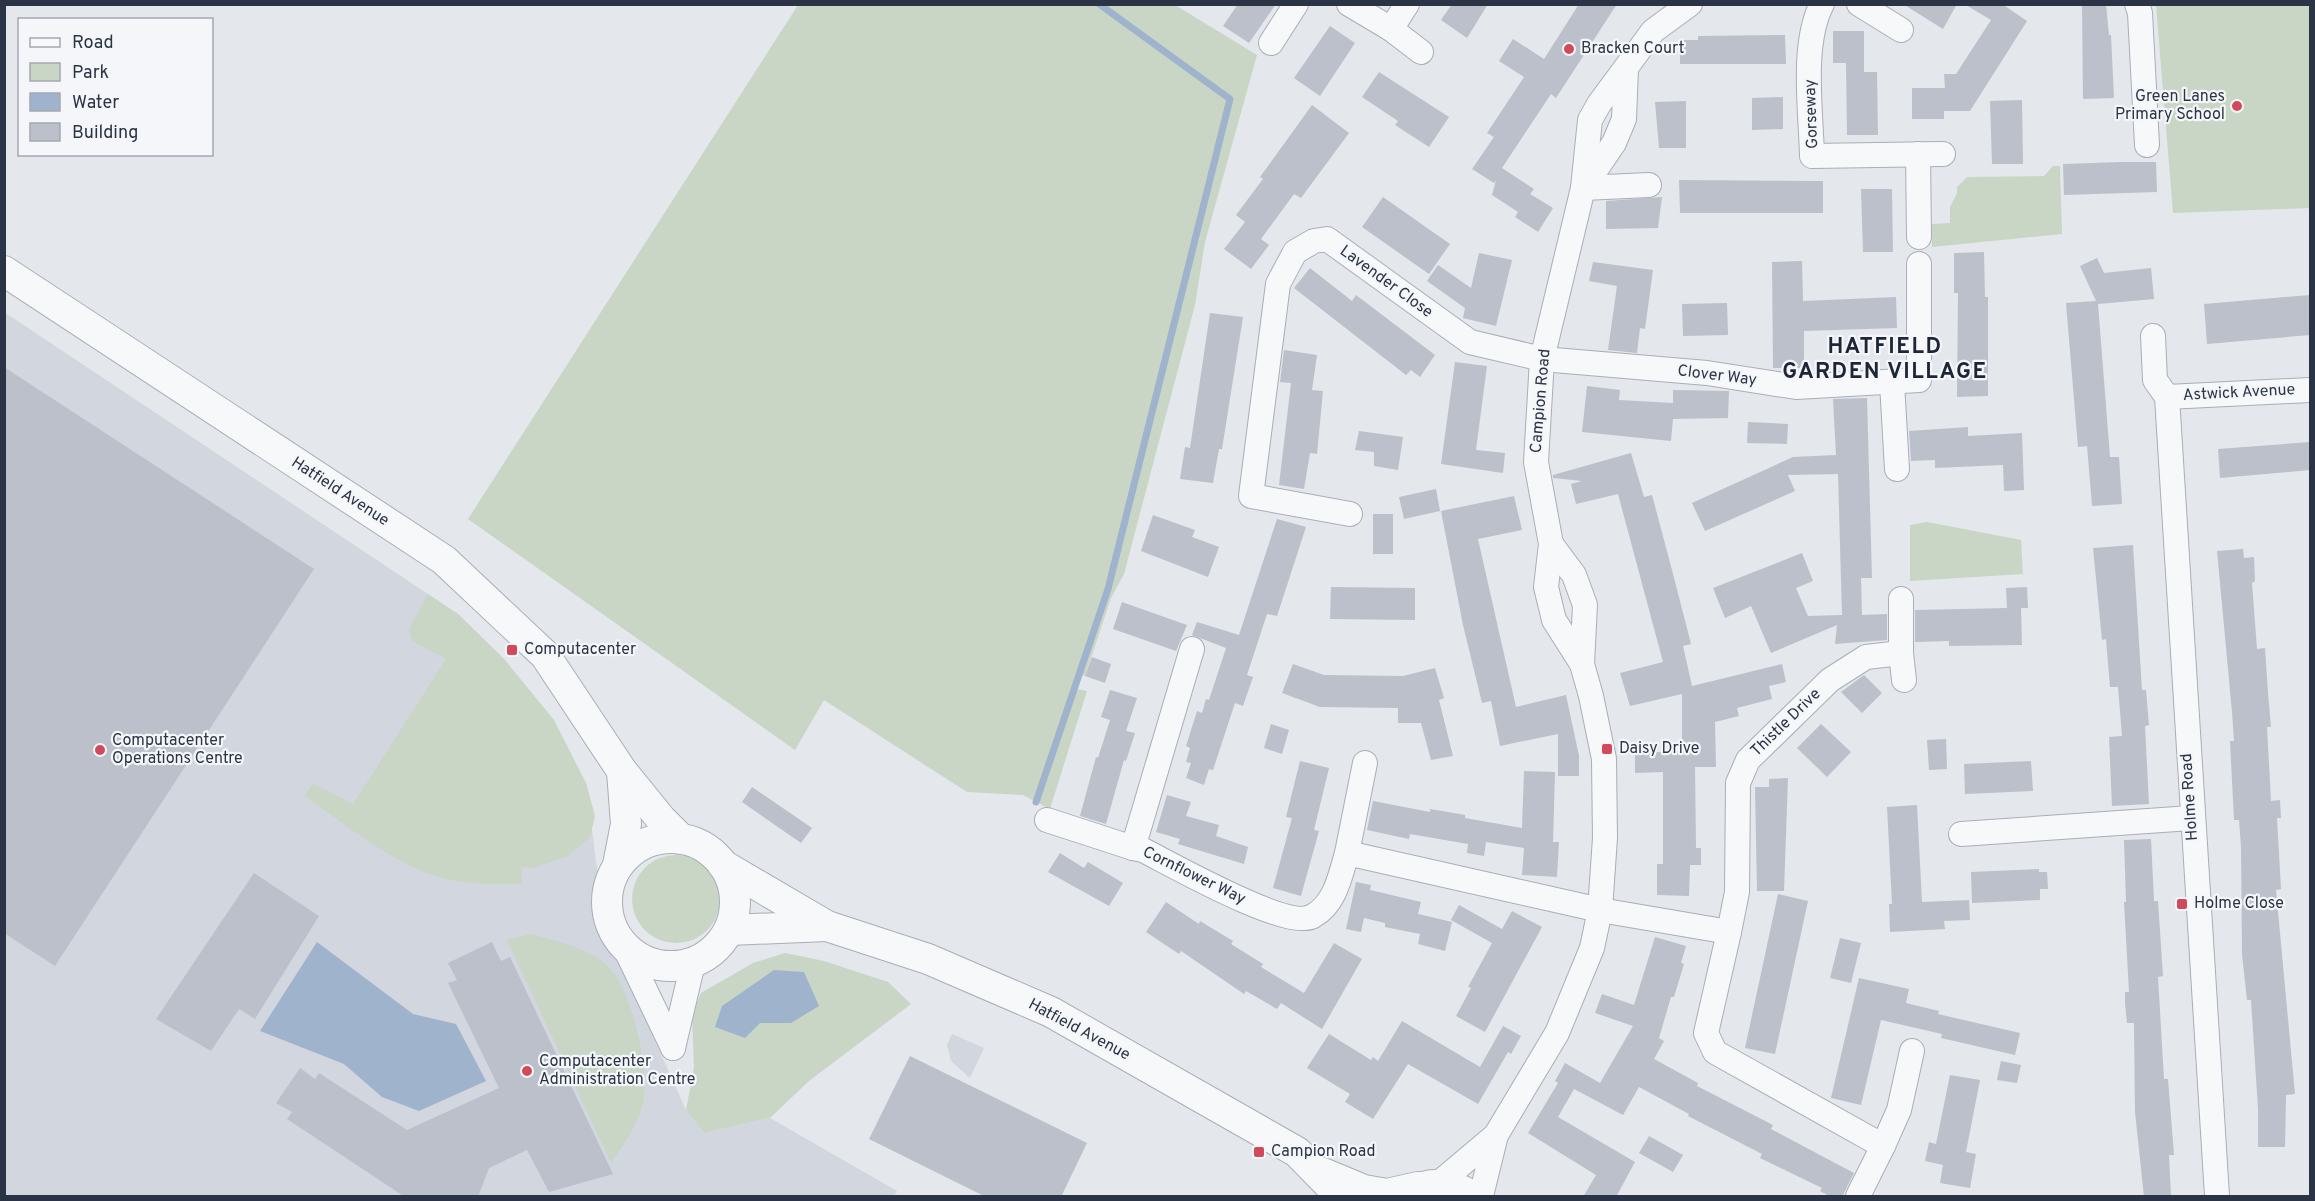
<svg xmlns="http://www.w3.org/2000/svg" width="2315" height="1201" viewBox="0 0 2315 1201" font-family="Overpass,sans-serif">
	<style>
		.built { fill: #d2d6de }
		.green { fill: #c9d6c5 }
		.water { fill: #9fb4cc }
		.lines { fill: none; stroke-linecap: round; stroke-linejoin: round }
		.stream { stroke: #9fb4cc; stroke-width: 7 }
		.building { fill: #bbc0ca }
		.minor-casing { stroke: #a9aeb7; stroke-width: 26 }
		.tertiary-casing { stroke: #a9aeb7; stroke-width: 32 }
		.minor { stroke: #f7f8fa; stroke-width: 24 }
		.tertiary { stroke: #f7f8fa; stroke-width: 30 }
		.poi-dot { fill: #d1495b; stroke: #f4f6f9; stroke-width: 2 }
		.labels { text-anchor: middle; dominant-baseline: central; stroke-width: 4.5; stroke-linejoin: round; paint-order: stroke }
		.poi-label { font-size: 16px; fill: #2b3445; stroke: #f4f6f9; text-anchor: start }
		.street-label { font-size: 16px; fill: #2b3445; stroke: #f4f6f9 }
		.district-label { font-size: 22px; font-weight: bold; letter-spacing: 1.5px; fill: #1d2536; stroke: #f4f6f9 }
	</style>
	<rect width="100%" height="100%" fill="#e4e7ec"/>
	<g class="built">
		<path d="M4,312l454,302 47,46 81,123 11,86 16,78 73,163 18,23 66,-15 127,73 -3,5h-889z"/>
		<path d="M952,1034l32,14 -14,30 -19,-17 -4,-16z"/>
	</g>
	<g class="green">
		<path d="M798,5h377l82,50 -52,187 -10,63 -71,269 -13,24 -26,78 -3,-1 -5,14 10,2 -37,118 -27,-14 -56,-3 -143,-92 -29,50 -327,-231z"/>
		<path d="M2156,5h154v203l-137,5z"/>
		<path d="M2053,166h7l2,68 -130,13v-23l18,-1v-16l7,-14v-6l10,-10 77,-1z"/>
		<path d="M1927,522l94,18 2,34 -113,7v-56z"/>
		<path d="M428,594l30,20 47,46 49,60 32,63 9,33 -5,21 -22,19 -34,12 -12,-1v17c-29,0 -59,1 -87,-8 -47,-16 -90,-52 -131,-80l9,-13 40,21 93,-145 -34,-18 -3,-12z"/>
		<circle cx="676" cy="899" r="44"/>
		<path d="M530,934c27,7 64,14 82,37 22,27 39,104 30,136 -6,21 -19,38 -31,56l-104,-223z"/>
		<path d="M785,953l39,8 64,21 23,22 -102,77 -39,37 -66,15 -18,-23 8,-42 -2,-53 9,-22 52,-30z"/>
	</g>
	<g class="water">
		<path d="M317,942l96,72 43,10 30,57 -67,30 -37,-14 -38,-33 -84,-33z"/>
		<path d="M774,970l30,2 15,34 -28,17h-31l-15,15 -30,-11 7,-21z"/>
	</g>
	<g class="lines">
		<path class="stream" d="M1036,802l72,-213 122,-490 -131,-95"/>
	</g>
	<g class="building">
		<path d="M1238,4h38l-27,39 -26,-17z"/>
		<path d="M1452,4h36l-21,34 -26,-18z"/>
		<path d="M1579,4h38l-61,94 -5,-4 -49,74 32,21 -4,5 23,14 -15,24 -23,-15 3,-5 -26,-17 4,-15 -2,3 -22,-14 22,-32 -7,-4 37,-56 -25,-16 14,-22 31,20z"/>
		<path d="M1903,4h54l-14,25z"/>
		<path d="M1964,4h38l25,17 -57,90h-26v8h-32v-31h33l-1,-14h12l35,-54z"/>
		<path d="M2082,4h24l3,31h2l3,63 -31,1z"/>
		<path d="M1330,26l25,17 -35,53 -26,-18z"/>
		<path d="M1833,31h31v41h13l1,63h-31l-1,-72h-13z"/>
		<path d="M1785,35l1,29h-106v-24h18v-4z"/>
		<path d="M1379,72l70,45 -20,30 -34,-22 3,-4 -36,-24z"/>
		<path d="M1783,97v32l-31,1v-32z"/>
		<path d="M2022,100l1,64h-31l-2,-63z"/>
		<path d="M1686,101v47h-27l-4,-46z"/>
		<path d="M1312,105l37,28 -48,65 -7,-4 -33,45 8,6 -18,24 -27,-20 21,-27 -9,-7 27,-36 -3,-2z"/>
		<path d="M2121,162h35l1,30 -93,3 -1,-31z"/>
		<path d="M1679,180l144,1v32h-143z"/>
		<path d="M1861,189h31l1,63h-30z"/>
		<path d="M1383,197l67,47 -21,30 -67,-47z"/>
		<path d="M1662,197l-4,31 -52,1v-28z"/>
		<path d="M1984,252l1,45h3v99l-31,1 1,-104h-4v-40z"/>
		<path d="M1479,253l33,7 -16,66 -33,-8 2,-10 -38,-27 11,-16 33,23z"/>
		<path d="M2097,258l7,15 47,-5 3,31 -56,5 12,153h9l3,47 -30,2 -5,-60 -9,1 -12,-144 30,-2 -16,-35z"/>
		<path d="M1802,261l1,40 93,-4 1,31 -93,3v37h-31l-1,-106z"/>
		<path d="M1593,262l60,8 -8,59 -5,-1 -3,25 -29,-3 9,-64 -28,-5z"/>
		<path d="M1310,268l42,33 4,-6 79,60 -15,22 -9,-7 -5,5 -112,-87z"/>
		<path d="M2310,295v40l-103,9 -3,-40z"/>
		<path d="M1727,303l1,32 -45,1 -1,-32z"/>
		<path d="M1210,313l33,4 -21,132h-3l-6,34 -33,-4 5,-32 5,1z"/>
		<path d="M1284,350l33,5 -5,35 11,1 -6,63 -7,-1 -6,36 -25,-4 12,-102 -11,-1z"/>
		<path d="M1455,362l32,4 -11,84 29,3 -2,20 -62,-9z"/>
		<path d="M4,367l310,202 -259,397 -51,-33z"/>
		<path d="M1587,386l33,4 -1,10 54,3v-13l56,1 -1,27 -55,1 -2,22 -89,-9z"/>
		<path d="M1867,398l5,180h-11l1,37 25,-1v26l-52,4 2,-19 -66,28 -20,-47 -26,12 -12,-30 89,-35 11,28 -17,7 12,28 34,-1 -4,-141 -50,1 7,16 -90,40 -13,-28 101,-46 43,-2 -3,-56z"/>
		<path d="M1748,422l40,2 -1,20 -40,-1z"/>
		<path d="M1968,427v9l54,-3 2,57 -20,1 -1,-26 -68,3v-8l-24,1 -2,-30z"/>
		<path d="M1359,431l44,6 -5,33 -24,-4v-14l-19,-2z"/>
		<path d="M2310,442v28l-90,8 -2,-29z"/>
		<path d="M1631,453l13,44 8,-2 20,75 19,74 -8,2 9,40 90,-22 4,18 -17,4 3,13 -35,9 2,8 -24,6 1,45h-21l1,81h5v17h-11l-1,31 -32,-1v-31h6v-92l-28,1v-20l47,-2v-57l-52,12 -10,-33 43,-11 -45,-168 -42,10 -5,-20 11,-3 -29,-3v-3z"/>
		<path d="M1436,489l4,22 -36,8 -5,-22z"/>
		<path d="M1514,496l8,34 -44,9 38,168 50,-12 13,61v20h-21v-42l-58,12 -9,-45 -9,2 -19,-78 -22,-114z"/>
		<rect x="1373" y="514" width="20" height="40"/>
		<path d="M1153,515l42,15 -3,7 27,10 -11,30 -67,-26z"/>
		<path d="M1277,519l29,8 -29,89 -10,-2 -20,61 6,2 -10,29 -8,-3 -22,67 -4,-1 -5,16 -18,-7 5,-15 -5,-1 4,-14 -4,-2 11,-35 5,2 4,-14 3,1 17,-52 -34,-13 5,-13 42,13z"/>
		<path d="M2133,545l9,145h4l3,35 -4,1 4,78 -37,2 -3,-69 13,-1 -4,-49h-8l-4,-48 -4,1 -9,-92z"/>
		<path d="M2243,549l1,9 10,-1 1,24 -3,2 5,66 8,-1 3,45 3,34h-4l4,74 9,-1 1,18h-4l4,71 -5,1 19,204 -9,1 -1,52h-27v-38l-7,-109h-4l-5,-46 -1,-107 -2,-27h-5l-4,-79h4l-2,-29 -15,-161z"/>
		<path d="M1331,587l84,1v32l-85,-1z"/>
		<path d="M2027,587l1,21h-7l1,37 -73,1v-5l-34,1v-32l92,-2 -1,-20z"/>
		<path d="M1122,602l65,23 -11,26 -63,-22z"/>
		<path d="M1092,657l19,7 -6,19 -20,-7z"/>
		<path d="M1293,664l31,11 79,1 32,-8 9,30 -5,2 14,56 -22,4 -10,-37h-23v-15l-78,-1 -38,-14z"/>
		<path d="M1864,675l18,18 -20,20 -21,-21z"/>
		<path d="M1110,690l27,8 -11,33 9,2 -9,28 -2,-1 -18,64 -26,-8 16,-59 2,1 12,-38 -9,-3z"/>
		<path d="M1271,724l18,6 -7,24 -18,-6z"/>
		<path d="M1821,724l30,28 -24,25 -30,-29z"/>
		<path d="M1946,739l1,30 -18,1 -2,-30z"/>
		<path d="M1300,761l29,7 -15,62 5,1 -18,65 -28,-8 19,-70 -6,-1z"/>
		<path d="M2031,761l2,30 -68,3 -1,-30z"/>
		<path d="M1524,771l31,1 -2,70h6l-2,35 -35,-2 2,-27 -38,-6 -2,14 -17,-3 1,-9 -58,-10 -1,5 -42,-9 6,-29 57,11v-3l18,3 17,3v3l57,10z"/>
		<path d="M1788,778l-4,113h-27l-2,-104h14v-8z"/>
		<path d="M752,787l60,41 -11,15 -59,-41z"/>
		<path d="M1167,795l24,7 -5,14 33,9 -3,11 32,11 -4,17 -66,-20 2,-5 -24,-7z"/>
		<path d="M1917,805l5,97 47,-2 1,20 -26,1 1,8 -55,3 -1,-28h3l-5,-97z"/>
		<path d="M2151,839l3,62h4l5,75 -5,1 6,102h4l6,76h-5l2,42h-27l-9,-85 -1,-89h-7l-2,-20v-11h4l-5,-90h2l-2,-62z"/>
		<path d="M1060,853l24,15 4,-6 35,21 -14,23 -61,-34z"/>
		<path d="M2039,869v3h8l1,17h-8v11l-68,3 -1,-31z"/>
		<path d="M254,873l65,43 -64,103 -16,-10 -28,42 -55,-32z"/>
		<path d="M1356,882l15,3 -1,5 51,12 -3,12 34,8 -7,29 -27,-7 2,-10 -35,-7v-4l-21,-5 -3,14 -15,-3z"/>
		<path d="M1778,894l30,7 -33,153 -30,-6z"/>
		<path d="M1166,902l33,22 1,-3 33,20 -2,3 32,20 -2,3 43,26 30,-50 28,16 -40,70 -41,-26 -4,6 -31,-18 -2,3 -63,-43 -2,3 -33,-22z"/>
		<path d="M1459,905l43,24 10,-18 30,16 -57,105 -29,-16 15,-28 -3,-1 24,-44 -41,-23z"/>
		<path d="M1655,937l31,9 -5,17 3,1 -10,33h-3l-12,41 5,3 -10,18 44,24 -1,3 76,39 -2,4 83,44 -12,24h-11l-11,-6 2,-3 -62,-30 2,-4 -74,-38 1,-2 -50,-27 -16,28 -49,-26 -16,28 77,45 -19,35h-33l13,-22 -68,-42 30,-50 -3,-2 10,-18 35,20 33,-57 -38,-13 7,-19 32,11z"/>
		<path d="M1840,938l21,5 -10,40 -21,-5z"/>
		<path d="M492,942l9,19 9,-4 103,217 -64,18 -22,-42 -38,18 -11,29h-73l-118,-78 5,-7 -16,-9 24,-35 15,11 4,-6 88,57 92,-42 -51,-105 9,-3 -9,-17z"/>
		<path d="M1859,978l50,11 -3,14 33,8 -1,3 82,19 -5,22 -74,-17 1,-4 -61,-14 -20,85 -30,-7z"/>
		<path d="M1402,1021l78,46 23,-41 18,10 -10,18 -3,-2 -30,52 -70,-40 -35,55 -28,-17 5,-8 -43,-26 22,-34 42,26 2,-3 5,4z"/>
		<path d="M910,1056l177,87 -26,54h-75l-117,-58z"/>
		<path d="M2001,1061l20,4 -4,18 -20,-3z"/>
		<path d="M1950,1075l30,5 -14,72 10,2 -6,34 -30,-5 3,-18 -18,-4 4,-19 7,2z"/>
		<path d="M1649,1136l34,19 -10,17 -34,-19z"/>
	</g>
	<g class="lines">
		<g class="minor-casing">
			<g id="minor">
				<path d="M1349,4l42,25 16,-25"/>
				<path d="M1822,4c-21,40 -11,108 -10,152l131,-2"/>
				<path d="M1859,4l42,26"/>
				<path d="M2137,4l3,9 7,132"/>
				<path d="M1391,29l30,23"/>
				<path d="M1271,43l25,-39"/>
				<path d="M1918,154l1,83"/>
				<path d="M1584,187l30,-44 10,-24 2,-50"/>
				<path d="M1583,188l66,-3"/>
				<path d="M2153,336l2,44 12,17"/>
				<path d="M1892,383l5,86"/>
				<path d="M2167,397l50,799"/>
				<path d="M2167,397l143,-7"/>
				<path d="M1350,514l-99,-18 27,-212 17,-32 19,-11 13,-2 143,103 72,17 165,14 89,14 123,-7v-116"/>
				<path d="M1551,544l23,31 11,30 -3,59"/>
				<path d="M1192,649l-59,199 10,2c28,14 145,81 170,66 22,-12 27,-39 34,-63l253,57 129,22 -23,101 9,19 168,94 -25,50"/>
				<path d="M1901,653l3,27"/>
				<path d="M1047,820l86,28"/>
				<path d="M1961,834l230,-16"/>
				<path d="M1347,853l18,-90"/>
				<path d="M1729,932l8,-40 1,-109 10,-23 82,-80 36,-23 35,-4v-54"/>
				<path d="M625,948l48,100"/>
				<path d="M673,1048l20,-85"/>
				<path d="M1883,1146l16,-36 13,-59"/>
				<path d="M1438,1184l58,-49"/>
				<path d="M1481,1196l15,-61 61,-102 35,-85 8,-38 5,-72 -1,-79 -13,-63 -9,-32 -28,-44 -8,-33 5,-43 -15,-82 6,-103 41,-171 7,-68 9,-16 54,-73 37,-27"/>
			</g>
		</g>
		<g class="tertiary-casing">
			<g id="tertiary">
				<path d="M4,271l440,289 101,95 77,116 39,48 20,20"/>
				<circle cx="671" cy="902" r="64"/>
				<path d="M618,865l8,-41 -4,-53"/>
				<path d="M723,865l104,61 101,33 123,53 246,140 43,44"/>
				<path d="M729,930l98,-4"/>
				<path d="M1323,1173l41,17 23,4 31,-7"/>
				<path d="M1402,1196c24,-14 46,-16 69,0"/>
			</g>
		</g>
		<use href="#minor" class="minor"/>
		<use href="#tertiary" class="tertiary"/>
	</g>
	<g class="poi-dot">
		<circle cx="1569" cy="49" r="6"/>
		<circle cx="2237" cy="106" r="6"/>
		<rect x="506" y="644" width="12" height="12" rx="3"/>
		<rect x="1601" y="743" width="12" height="12" rx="3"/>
		<circle cx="100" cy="750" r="6"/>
		<rect x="2176" y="898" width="12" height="12" rx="3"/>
		<circle cx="527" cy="1071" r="6"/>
		<rect x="1253" y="1146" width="12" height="12" rx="3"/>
	</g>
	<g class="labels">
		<g class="poi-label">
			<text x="1581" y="49">Bracken Court</text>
			<text x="2225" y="97" text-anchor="end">Green Lanes<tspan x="2225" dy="18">Primary School</tspan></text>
			<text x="524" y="650">Computacenter</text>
			<text x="112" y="741">Computacenter<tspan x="112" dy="18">Operations Centre</tspan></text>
			<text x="1619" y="749">Daisy Drive</text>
			<text x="2194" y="904">Holme Close</text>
			<text x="539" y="1062">Computacenter<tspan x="539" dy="18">Administration Centre</tspan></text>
			<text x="1271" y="1152">Campion Road</text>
		</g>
		<g class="street-label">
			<text transform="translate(1812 114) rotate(-92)">Gorseway</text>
			<text transform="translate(1386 282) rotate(36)">Lavender Close</text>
			<text transform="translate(1717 376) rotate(7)">Clover Way</text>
			<text transform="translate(2239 393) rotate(-3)">Astwick Avenue</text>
			<text transform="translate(1541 401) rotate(-85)">Campion Road</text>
			<text transform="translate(340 492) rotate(33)">Hatfield Avenue</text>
			<text transform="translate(1786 723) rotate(-44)">Thistle Drive</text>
			<text transform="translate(2190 797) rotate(-94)">Holme Road</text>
			<text transform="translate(1194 876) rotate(26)">Cornflower Way</text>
			<text transform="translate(1079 1030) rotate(28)">Hatfield Avenue</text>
		</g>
		<g class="district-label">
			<text x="1885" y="347">HATFIELD<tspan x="1885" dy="25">GARDEN VILLAGE</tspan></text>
		</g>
	</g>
	<rect width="2315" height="1201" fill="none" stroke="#2b3445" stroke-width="12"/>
	<rect x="18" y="18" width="195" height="138" fill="#f4f6f9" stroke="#a4a8b1" stroke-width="1.5"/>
	<rect x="30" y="38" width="30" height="9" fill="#f7f8fa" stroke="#a4a8b1" stroke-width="1.5"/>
	<text x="72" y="48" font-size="18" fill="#2b3445">Road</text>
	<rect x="30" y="63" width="30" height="18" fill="#c9d6c5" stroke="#a4a8b1" stroke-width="1.5"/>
	<text x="72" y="78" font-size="18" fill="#2b3445">Park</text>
	<rect x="30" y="93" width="30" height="18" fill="#9fb4cc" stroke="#a4a8b1" stroke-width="1.5"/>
	<text x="72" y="108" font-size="18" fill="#2b3445">Water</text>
	<rect x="30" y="123" width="30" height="18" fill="#bbc0ca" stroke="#a4a8b1" stroke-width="1.5"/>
	<text x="72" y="138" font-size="18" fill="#2b3445">Building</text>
</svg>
